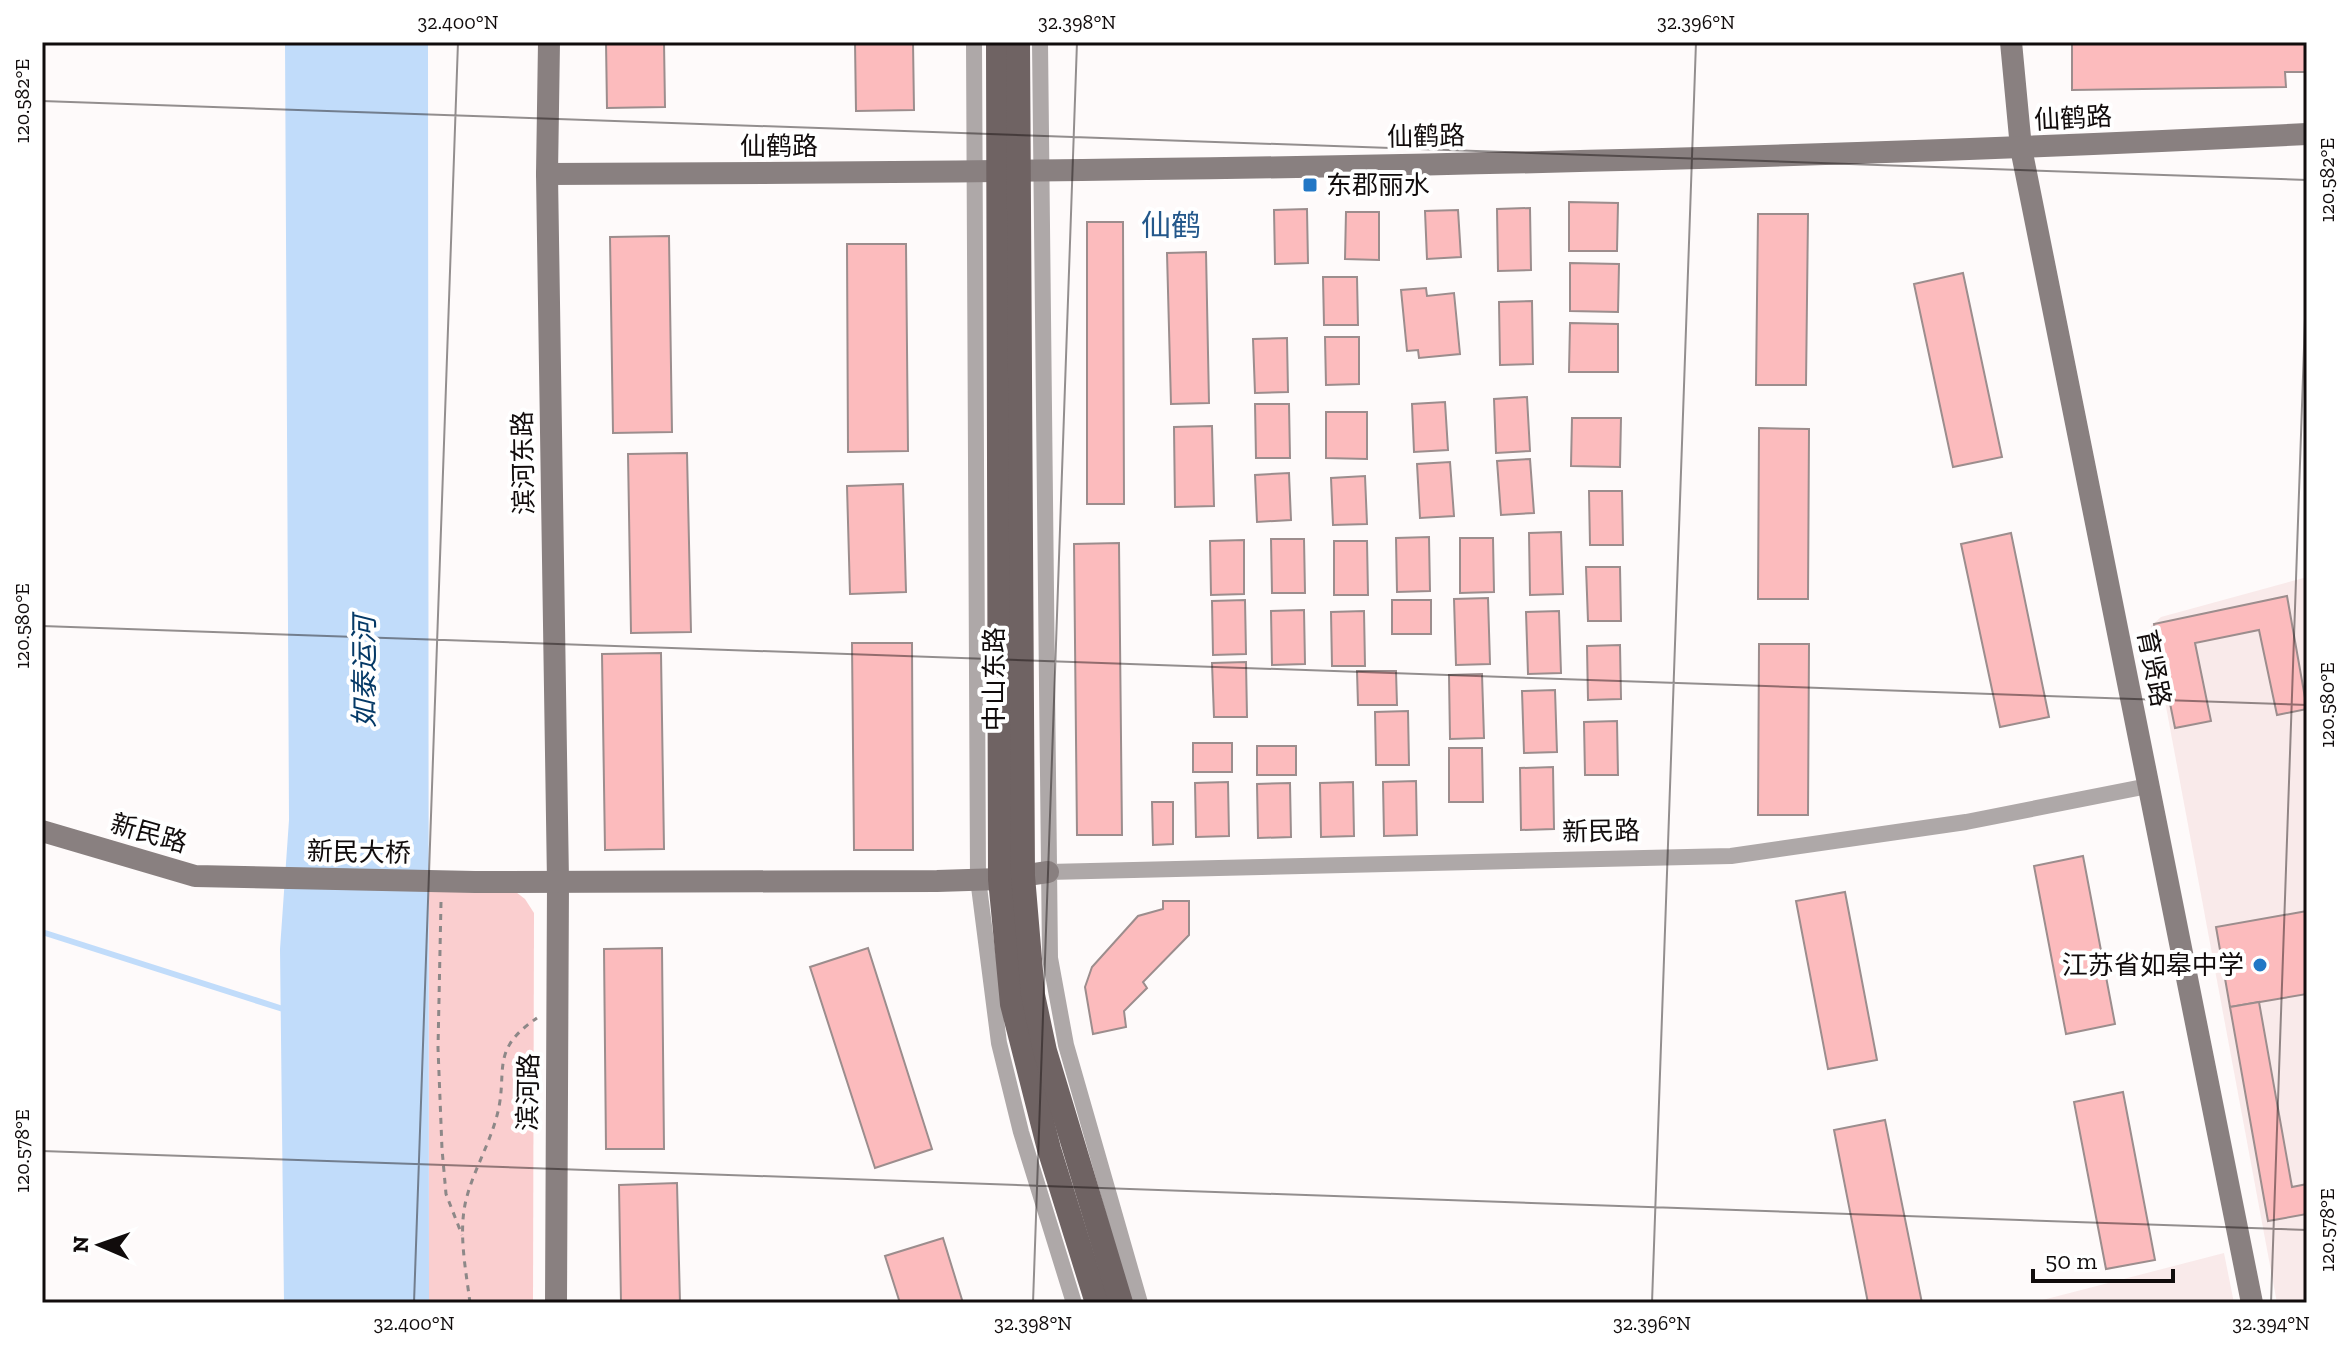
<svg xmlns="http://www.w3.org/2000/svg" width="2349" height="1345" viewBox="0 0 2349 1345" font-family="'Zilla Slab','Noto Sans SC',serif">
	<style>
		.built { fill: #f9eaea }
		.green { fill: #facecf }
		.water { fill: #c1dcfa }
		.lines { fill: none; stroke-linecap: round; stroke-linejoin: round }
		.stream { stroke: #c1dcfa; stroke-width: 6 }
		.building { fill: #fcbbbd; stroke: #9c8d8d; stroke-width: 2 }
		.path { stroke: #8d8888; stroke-width: 3; stroke-dasharray: 6 6; stroke-linecap: butt }
		.street { stroke: #aea8a8; stroke-width: 16 }
		.secondary { stroke: #898080; stroke-width: 22 }
		.primary { stroke: #6f6363; stroke-width: 24 }
		.ticks { fill: none; stroke: #110c0c; stroke-width: 2; stroke-opacity: 0.45 }
		.poi-dot { fill: #2277c5; stroke: #fff; stroke-width: 3 }
		.labels { text-anchor: middle; dominant-baseline: central; stroke-width: 8; stroke-linejoin: round; paint-order: stroke }
		.street-label { font-size: 26px; fill: #110c0c; stroke: #fff }
		.poi-label { font-size: 26px; fill: #110c0c; stroke: #fff; text-anchor: start }
		.water-label { font-size: 28px; font-style: italic; fill: #053966; stroke: #fff }
		.quarter-label { font-size: 30px; fill: #24588b; stroke: #fff }
		.neatline { fill: none; stroke: #110c0c; stroke-width: 3 }
		.ticks-label { font-size: 20px; text-anchor: middle; fill: #110c0c }
	</style>
	<rect width="100%" height="100%" fill="#fefafa"/>
	<g class="built">
		<path d="M2307,577v726h-30l-126,-677 10,-9z"/>
		<path d="M2224,1253l10,50h-203z"/>
	</g>
	<path class="green" d="M429,889h83l13,10 9,14 -1,390h-104z"/>
	<path class="water" d="M285,42h143l1,1261h-145l-4,-354 9,-129z"/>
	<g class="lines">
		<path class="stream" d="M42,932l244,78"/>
	</g>
	<g class="building">
		<path d="M606,42h58l1,65 -58,1z"/>
		<path d="M855,42h58l1,68 -58,1z"/>
		<path d="M2072,42h235v30h-22l1,15 -214,3z"/>
		<path d="M1569,202l49,1 -1,48h-48z"/>
		<path d="M1530,208l1,62 -33,1 -1,-62z"/>
		<path d="M1307,209l1,54 -33,1 -1,-54z"/>
		<path d="M1458,210l3,47 -34,2 -2,-48z"/>
		<path d="M1346,212h33v48l-34,-1z"/>
		<path d="M1758,214h50l-2,171h-50z"/>
		<path d="M1087,222h36l1,282h-37z"/>
		<path d="M669,236l3,196 -59,1 -3,-196z"/>
		<path d="M847,244h59l2,207 -60,1z"/>
		<path d="M1206,252l3,151 -38,1 -4,-151z"/>
		<path d="M1570,263l49,1 -1,48 -48,-1z"/>
		<path d="M1963,273l39,184 -49,10 -39,-183z"/>
		<path d="M1323,277h34l1,48h-34z"/>
		<path d="M1426,288l1,8 27,-3 6,61 -41,4 -1,-8 -11,1 -6,-61z"/>
		<path d="M1532,301l1,63 -33,1 -1,-63z"/>
		<path d="M1570,323l48,1v48h-49z"/>
		<path d="M1325,337h34v47l-33,1z"/>
		<path d="M1287,338l1,54 -33,1 -2,-54z"/>
		<path d="M1527,397l3,54 -34,2 -2,-54z"/>
		<path d="M1445,402l3,48 -34,2 -2,-48z"/>
		<path d="M1255,404h34l1,54h-34z"/>
		<path d="M1326,412h41v47l-41,-1z"/>
		<path d="M1572,418h49l-1,49 -49,-1z"/>
		<path d="M1212,426l2,80 -39,1 -1,-80z"/>
		<path d="M1759,428l50,1 -1,170h-50z"/>
		<path d="M687,453l4,179 -60,1 -3,-179z"/>
		<path d="M1530,459l4,54 -33,2 -4,-54z"/>
		<path d="M1450,462l4,54 -34,2 -3,-54z"/>
		<path d="M1289,473l2,47 -34,2 -2,-47z"/>
		<path d="M1365,476l2,48 -34,1 -2,-47z"/>
		<path d="M903,484l3,108 -56,2 -3,-108z"/>
		<path d="M1589,491h33l1,54h-33z"/>
		<path d="M1561,532l2,62 -33,1 -1,-62z"/>
		<path d="M2011,533l38,184 -49,10 -39,-183z"/>
		<path d="M1429,537l1,54 -33,1 -1,-54z"/>
		<path d="M1460,538h33l1,54 -34,1z"/>
		<path d="M1271,539h33l1,54h-33z"/>
		<path d="M1244,540v54l-33,1 -1,-54z"/>
		<path d="M1334,541h33l1,54h-34z"/>
		<path d="M1119,543l3,292h-45l-3,-291z"/>
		<path d="M1586,567h34l1,54h-33z"/>
		<path d="M2287,596l20,113 -30,6 -18,-85 -64,13 16,78 -36,7 -21,-104z"/>
		<path d="M1488,598l2,66 -34,1 -2,-66z"/>
		<path d="M1245,600l1,54 -33,1 -1,-54z"/>
		<rect x="1392" y="600" width="39" height="34"/>
		<path d="M1304,610l1,54 -33,1 -1,-54z"/>
		<path d="M1364,611l1,55h-33l-1,-54z"/>
		<path d="M1559,611l2,62 -33,1 -2,-62z"/>
		<path d="M852,643h60l1,207h-59z"/>
		<path d="M1759,644h50l-1,171h-50z"/>
		<path d="M1620,645l1,54 -33,1 -1,-54z"/>
		<path d="M661,653l3,196 -59,1 -3,-196z"/>
		<path d="M1246,662l1,55h-33l-2,-54z"/>
		<path d="M1357,671h39l1,34h-39z"/>
		<path d="M1482,674l2,64 -34,1 -1,-64z"/>
		<path d="M1555,690l2,62 -33,1 -2,-62z"/>
		<path d="M1408,711l1,54h-33l-1,-53z"/>
		<path d="M1617,721l1,54h-33l-1,-53z"/>
		<rect x="1193" y="743" width="39" height="29"/>
		<rect x="1257" y="746" width="39" height="29"/>
		<path d="M1449,748h33l1,54h-34z"/>
		<path d="M1553,767l1,62 -33,1 -1,-62z"/>
		<path d="M1416,781l1,54 -33,1 -1,-54z"/>
		<path d="M1228,782l1,54 -33,1 -1,-54z"/>
		<path d="M1353,782l1,54 -33,1 -1,-54z"/>
		<path d="M1290,783l1,54 -33,1 -1,-54z"/>
		<path d="M1152,802h21v42l-20,1z"/>
		<path d="M2083,856l32,168 -49,10 -32,-168z"/>
		<path d="M1845,892l32,168 -49,9 -32,-168z"/>
		<path d="M1163,901h26v34l-46,47 4,6 -23,23 2,16 -33,7 -8,-47 7,-20 46,-51 25,-7z"/>
		<path d="M2307,911v83l-77,13 -14,-80z"/>
		<path d="M662,948l2,201h-58l-2,-200z"/>
		<path d="M868,948l64,201 -57,19 -65,-201z"/>
		<path d="M2259,1002l33,185 15,-3v30l-39,7 -38,-214z"/>
		<path d="M2123,1092l32,168 -49,9 -32,-167z"/>
		<path d="M1885,1120l37,183h-54l-34,-173z"/>
		<path d="M677,1183l3,120h-59l-2,-118z"/>
		<path d="M943,1238l20,65h-63l-15,-47z"/>
	</g>
	<g class="lines">
		<g class="path">
			<path d="M441,902l-3,146 4,101 4,45 16,41"/>
			<path d="M470,1303c-4,-33 -12,-70 -4,-103 7,-28 22,-53 30,-81 14,-47 -9,-67 41,-101"/>
		</g>
		<g class="street">
			<path d="M974,42l4,837 21,164 22,89 53,171"/>
			<path d="M1040,42l10,916 16,87 74,258"/>
			<path d="M1048,872l683,-16 235,-34 182,-36"/>
		</g>
		<g class="secondary">
			<path d="M549,42l-2,132 11,708 -2,421"/>
			<path d="M2011,42l10,106 231,1155"/>
			<path d="M547,174c587,-2 1174,-10 1760,-40"/>
			<path d="M42,831l153,45 280,6 462,-1 63,-2 48,-7"/>
		</g>
		<g class="primary">
			<path d="M998,42l2,837 12,125 37,145 48,154"/>
			<path d="M1018,42l5,834 10,119 12,56 76,252"/>
		</g>
	</g>
	<path class="ticks" d="M42,101l2265,79M42,626l2265,79M42,1151l2265,79M414,1303l44,-1261M1033,1303l44,-1261M1652,1303l44,-1261M2271,1303l36,-1042"/>
	<g class="poi-dot">
		<rect x="1302" y="177" width="16" height="16" rx="4"/>
		<circle cx="2260" cy="965" r="8"/>
	</g>
	<g class="labels">
		<g class="street-label">
			<text transform="translate(2073 118) rotate(-3)">仙鹤路</text>
			<text transform="translate(1426 136) rotate(-1)">仙鹤路</text>
			<text x="779" y="146">仙鹤路</text>
			<text transform="translate(523 463) rotate(-91)">滨河东路</text>
			<text transform="translate(2154 668) rotate(79)">育贤路</text>
			<text transform="translate(994 679) rotate(-90)">中山东路</text>
			<text transform="translate(1601 831) rotate(-1)">新民路</text>
			<text transform="translate(149 833) rotate(16)">新民路</text>
			<text transform="translate(359 852) rotate(1)">新民大桥</text>
			<text transform="translate(528 1092) rotate(-89)">滨河路</text>
		</g>
		<g class="poi-label">
			<text x="1326" y="185">东郡丽水</text>
			<text x="2244" y="965" text-anchor="end">江苏省如皋中学</text>
		</g>
		<g class="water-label">
			<text transform="translate(364 672) rotate(-90)">如泰运河</text>
		</g>
		<g class="quarter-label">
			<text x="1171" y="226">仙鹤</text>
		</g>
	</g>
	<rect width="2349" height="1345" fill="none" stroke="#ffffff" stroke-width="88"/>
	<g transform="translate(100 1245) rotate(272)" stroke="#ffffff" stroke-width="6" paint-order="stroke">
	<path d="M0-6L14 30L0 20L-14 30Z" fill="#110c0c"/>
	<text y="-12" font-size="22" font-weight="bold" text-anchor="middle" fill="#110c0c">N</text>
	</g>
	<path d="M2033 1269v12h140v-12" fill="none" stroke="#110c0c" stroke-width="4"/>
	<text x="2045" y="1269" font-size="24" fill="#110c0c" stroke="#ffffff" stroke-width="6" paint-order="stroke">50 m</text>
	<rect x="44" y="44" width="2261" height="1257" class="neatline"/>
	<g class="ticks-label">
		<text x="458" y="29">32.400°N</text>
		<text x="1077" y="29">32.398°N</text>
		<text x="1696" y="29">32.396°N</text>
		<text transform="translate(22 101) rotate(-90)" y="7">120.582°E</text>
		<text transform="translate(2327 180) rotate(-90)" y="7">120.582°E</text>
		<text transform="translate(22 626) rotate(-90)" y="7">120.580°E</text>
		<text transform="translate(2327 705) rotate(-90)" y="7">120.580°E</text>
		<text transform="translate(22 1151) rotate(-90)" y="7">120.578°E</text>
		<text transform="translate(2327 1230) rotate(-90)" y="7">120.578°E</text>
		<text x="414" y="1330">32.400°N</text>
		<text x="1033" y="1330">32.398°N</text>
		<text x="1652" y="1330">32.396°N</text>
		<text x="2271" y="1330">32.394°N</text>
	</g>
</svg>
